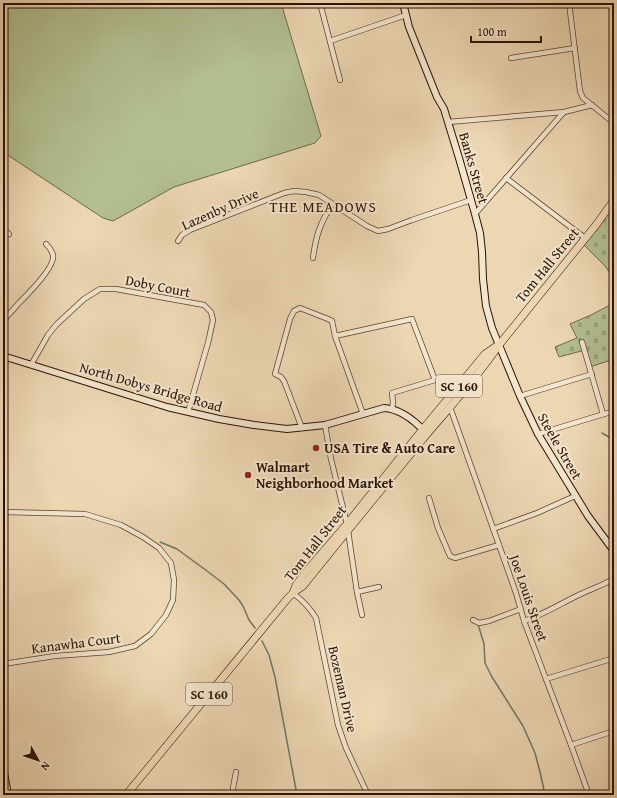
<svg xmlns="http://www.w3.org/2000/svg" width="617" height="798" viewBox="0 0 617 798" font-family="'Gentium Book Plus',serif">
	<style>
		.grass { fill: #b3bf91; stroke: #70684a }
		.cemetery { fill: url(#cemetery-stones); stroke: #70684a }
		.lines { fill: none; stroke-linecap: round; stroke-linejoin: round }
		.stream { stroke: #6e7666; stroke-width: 1.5 }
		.street-casing { stroke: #5d422e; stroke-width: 6 }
		.secondary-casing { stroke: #2d1102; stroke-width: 8 }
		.primary-casing { stroke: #2d1102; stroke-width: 8 }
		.street { stroke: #f3e5ce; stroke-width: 4.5 }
		.secondary { stroke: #f3e5ce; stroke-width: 6 }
		.primary { stroke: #edd7b3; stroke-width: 7 }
		.poi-dot { fill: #8f2418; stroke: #f3e5ce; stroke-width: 1.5 }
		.labels { text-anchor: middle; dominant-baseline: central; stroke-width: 4; stroke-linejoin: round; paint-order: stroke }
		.shield { fill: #f3e5ce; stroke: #68513f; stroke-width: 1 }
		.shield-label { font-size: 13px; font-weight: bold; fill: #2d1102 }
		.street-label { font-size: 14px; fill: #2d1102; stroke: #f3e5ce }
		.poi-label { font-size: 14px; font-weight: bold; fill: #2d1102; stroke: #f3e5ce; text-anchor: start }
		.neighbourhood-label { font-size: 15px; letter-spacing: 1px; fill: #2d1102; stroke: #f3e5ce }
	</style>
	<defs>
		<pattern id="cemetery-stones" width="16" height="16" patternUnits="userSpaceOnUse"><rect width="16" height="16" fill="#b3bf91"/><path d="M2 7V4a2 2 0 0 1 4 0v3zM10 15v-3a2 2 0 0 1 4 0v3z" fill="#9aa37b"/></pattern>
	</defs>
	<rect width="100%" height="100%" fill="#edd7b3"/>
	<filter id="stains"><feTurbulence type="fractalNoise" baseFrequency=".005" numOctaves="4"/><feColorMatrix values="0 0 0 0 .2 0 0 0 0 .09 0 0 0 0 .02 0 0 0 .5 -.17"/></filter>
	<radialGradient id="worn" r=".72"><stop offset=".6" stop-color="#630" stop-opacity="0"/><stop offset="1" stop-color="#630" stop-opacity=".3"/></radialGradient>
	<path class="grass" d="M3,3h278l40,133 -6,7 -141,44 -61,34 -10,-3 -100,-66z"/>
	<g class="cemetery">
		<path d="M611,206l3,3v70l-9,-13 -22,-22z"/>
		<path d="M614,303v56l-24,8 -5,-17 -26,7 -4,-10 22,-9 -7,-14 21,-9z"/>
	</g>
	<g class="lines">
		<g class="stream">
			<path d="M602,433l12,7"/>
			<path d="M160,542l17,7 30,22 17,13 15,16 4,6 6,14 6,8"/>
			<path d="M478,624l6,20 1,19 7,14 31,49 12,27 5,19 5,23"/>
			<path d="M262,641l7,14 6,22 22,118"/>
		</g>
		<g class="street-casing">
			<g id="street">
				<path d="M320,3l20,77"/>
				<path d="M569,3l11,88 3,7 31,25"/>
				<path d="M330,41l76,-26"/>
				<path d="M511,58l64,-10"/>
				<path d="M448,122l116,-10 28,-7"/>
				<path d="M506,178l79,60"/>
				<path d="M475,214l88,-101"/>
				<path d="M3,229l6,5"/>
				<path d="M178,241l4,-6 8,-5 94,-37 10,-2 12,1 13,3 48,31 11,5 10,-2 24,-9 59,-20"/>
				<path d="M313,258c3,-23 7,-34 19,-54"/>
				<path d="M3,321c5,-6 10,-11 15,-17 8,-8 38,-37 35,-49 -1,-4 -4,-8 -7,-11"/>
				<path d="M335,336l77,-17 23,61 -43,13 1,9 -1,7"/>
				<path d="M582,342l21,72"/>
				<path d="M31,365l17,-30 8,-10 28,-26 16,-10h16l88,16 7,7 2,8 -5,23 -20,69"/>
				<path d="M520,396l72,-22"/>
				<path d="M450,407l66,186 8,28 47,124 18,50"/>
				<path d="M325,425l6,34 16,65 10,68 5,23"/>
				<path d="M302,428l-18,-47 -3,-4 -6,-3 15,-55 4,-8 6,-3 28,11 4,2 3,15 28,78"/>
				<path d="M538,434l76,-23"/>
				<path d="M429,498l9,30 12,28 5,2 44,-13"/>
				<path d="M3,512l82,2 36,11 22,12 16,11 12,15 3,17 -1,20 -7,15 -15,19 -16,12 -26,6 -54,4 -52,8"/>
				<path d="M493,529l44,-16 38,-17"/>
				<path d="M357,592l22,-5"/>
				<path d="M293,593c9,7 17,15 23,25l22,107 8,23 22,47"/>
				<path d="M473,620l6,3 10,-2 32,-12"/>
				<path d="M524,621c21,-7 39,-19 59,-28 10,-5 22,-8 31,-15"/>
				<path d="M546,679l68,-21"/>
				<path d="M571,745l43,-14"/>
				<path d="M234,795l-1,-7 3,-16"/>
			</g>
		</g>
		<g class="secondary-casing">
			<g id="secondary">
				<path d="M403,3l6,24 28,70 7,12 15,49 16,56 5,19 2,19 1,27 3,27 6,22 28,68 18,38 50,82 26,35"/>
				<path d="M3,356l164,51 52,12 35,6 33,4 38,-4 59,-17c16,1 30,12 41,24"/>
				<path d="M3,767l5,28"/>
			</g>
		</g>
		<g class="primary-casing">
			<g id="primary">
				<path d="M293,593l3,-8 8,-11 43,-50 76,-95 62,-75 10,-7"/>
				<path d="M126,795l162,-197 5,-5 10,-7c39,-49 79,-97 119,-146 26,-31 54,-61 77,-95l97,-120 18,-25"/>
			</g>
		</g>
		<use href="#street" class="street"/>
		<use href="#secondary" class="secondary"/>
		<use href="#primary" class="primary"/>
	</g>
	<g class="poi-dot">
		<circle cx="316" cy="448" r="4"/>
		<circle cx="248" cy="475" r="4"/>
	</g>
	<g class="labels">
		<g class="shield">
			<rect x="436" y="375" width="46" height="22" rx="3"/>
			<rect x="186" y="683" width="46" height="22" rx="3"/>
		</g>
		<g class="shield-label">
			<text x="459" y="386">SC 160</text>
			<text x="209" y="694">SC 160</text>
		</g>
		<g class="street-label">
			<text transform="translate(474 168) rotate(74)">Banks Street</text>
			<text transform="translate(220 209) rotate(-24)">Lazenby Drive</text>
			<text transform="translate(547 265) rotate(-51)">Tom Hall Street</text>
			<text transform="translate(158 286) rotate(11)">Doby Court</text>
			<text transform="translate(151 387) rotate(16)">North Dobys Bridge Road</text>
			<text transform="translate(560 446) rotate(60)">Steele Street</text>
			<text transform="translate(315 543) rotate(-52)">Tom Hall Street</text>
			<text transform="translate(529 598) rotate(71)">Joe Louis Street</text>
			<text transform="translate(76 643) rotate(-7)">Kanawha Court</text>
			<text transform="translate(343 689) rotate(77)">Bozeman Drive</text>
		</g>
		<g class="poi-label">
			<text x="324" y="448">USA Tire &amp; Auto Care</text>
			<text x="256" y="467">Walmart<tspan x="256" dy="16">Neighborhood Market</tspan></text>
		</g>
		<g class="neighbourhood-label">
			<text x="323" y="206">THE MEADOWS</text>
		</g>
	</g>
	<rect width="617" height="798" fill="none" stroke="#edd7b3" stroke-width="16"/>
	<rect x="4" y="4" width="609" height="790" fill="none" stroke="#2d1102" stroke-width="2"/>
	<rect x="8" y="8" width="601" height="782" fill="none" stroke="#2d1102"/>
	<g transform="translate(38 760) rotate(130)" stroke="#f3e5ce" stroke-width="3" paint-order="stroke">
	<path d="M0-3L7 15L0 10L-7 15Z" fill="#2d1102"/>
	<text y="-6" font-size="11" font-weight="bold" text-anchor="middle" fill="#2d1102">N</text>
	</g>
	<path d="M471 36v6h70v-6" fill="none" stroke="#2d1102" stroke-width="2"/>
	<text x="477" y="36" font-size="12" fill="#2d1102" stroke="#f3e5ce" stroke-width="3" paint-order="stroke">100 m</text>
	<rect width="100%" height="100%" filter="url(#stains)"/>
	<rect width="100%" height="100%" fill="url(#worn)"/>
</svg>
